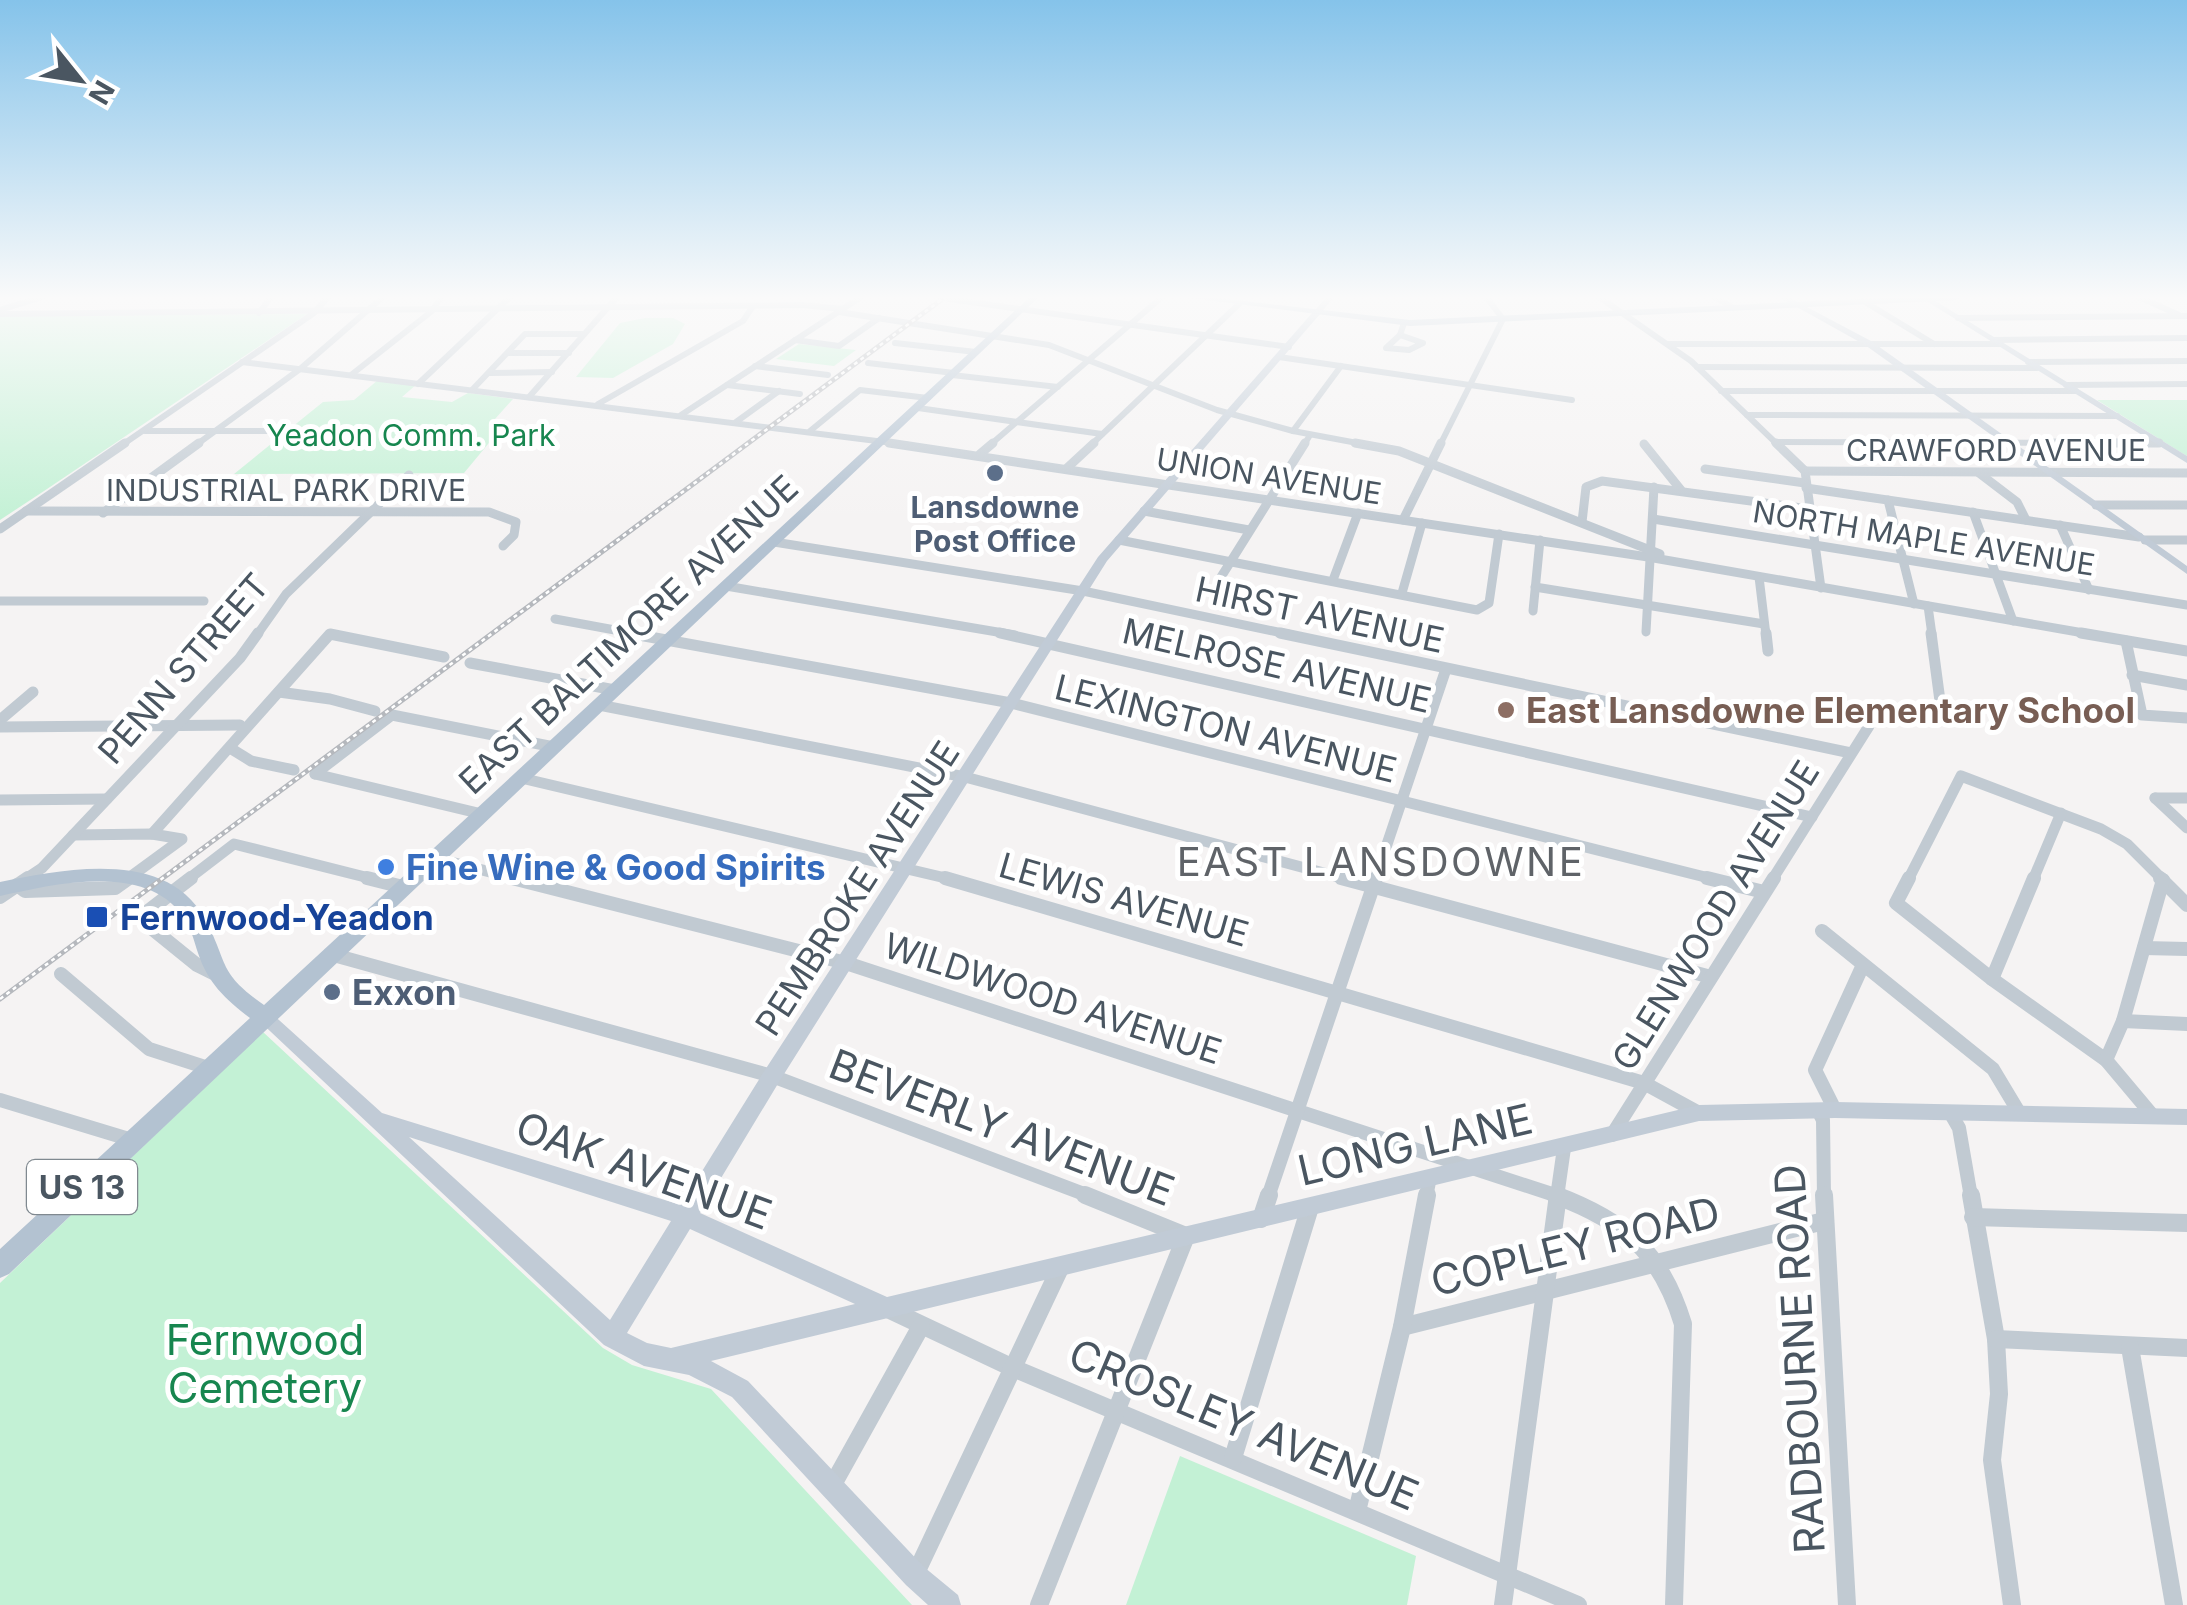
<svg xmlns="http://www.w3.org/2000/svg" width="2187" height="1605" viewBox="0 0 2187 1605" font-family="Inter,sans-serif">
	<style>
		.green { fill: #c3f1d5 }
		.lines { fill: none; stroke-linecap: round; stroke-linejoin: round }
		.street-far4 { stroke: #c1cad2; stroke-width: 6 }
		.street-far3 { stroke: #c1cad2; stroke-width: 9 }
		.street-far2 { stroke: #c1cad2; stroke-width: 11 }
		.street-far1 { stroke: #c1cad2; stroke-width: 14 }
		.street { stroke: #c1cad2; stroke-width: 18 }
		.secondary { fill: #c1cbd6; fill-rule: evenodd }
		.primary { fill: #b3c2d1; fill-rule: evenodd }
		.rail-casing { stroke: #b5b8bd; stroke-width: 5 }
		.rail { stroke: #fff; stroke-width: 2.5; stroke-dasharray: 4; stroke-linecap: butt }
		.service-dot { fill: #5c6f8a; stroke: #fff; stroke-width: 4 }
		.education-dot { fill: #8d6e63; stroke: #fff; stroke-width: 4 }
		.shop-dot { fill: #3f7fe0; stroke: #fff; stroke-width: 4 }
		.transit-dot { fill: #1a4fb4; stroke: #fff; stroke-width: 4 }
		.labels { text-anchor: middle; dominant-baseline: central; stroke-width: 10; stroke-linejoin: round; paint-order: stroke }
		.far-park-label { font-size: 30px; fill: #17864f; stroke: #fff }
		.far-street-label { font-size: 30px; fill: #4a5661; stroke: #fff }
		.far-service-label { font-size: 30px; font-weight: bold; fill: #4e5e75; stroke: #fff }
		.shield { fill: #fff; stroke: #808990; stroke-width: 2.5 }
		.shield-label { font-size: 32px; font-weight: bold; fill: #4a5661 }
		.street-label { font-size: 35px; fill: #4a5661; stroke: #fff }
		.education-label { font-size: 35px; font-weight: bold; fill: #785e54; stroke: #fff; text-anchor: start }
		.shop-label { font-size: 35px; font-weight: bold; fill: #366cbe; stroke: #fff; text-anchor: start }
		.transit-label { font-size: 35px; font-weight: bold; fill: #164399; stroke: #fff; text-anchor: start }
		.service-label { font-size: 35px; font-weight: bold; fill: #4e5e75; stroke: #fff; text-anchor: start }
		.quarter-label { font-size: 40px; letter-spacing: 2.5px; fill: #5f6368; stroke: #fff }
		.near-street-label { font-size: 42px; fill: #4a5661; stroke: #fff }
		.near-park-label { font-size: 42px; fill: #17864f; stroke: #fff }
	</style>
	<rect width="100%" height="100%" fill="#f5f3f3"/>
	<g class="green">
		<path d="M307,314l-263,177 -44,29v-204z"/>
		<path d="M645,318h28l12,6 -12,20 -60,34 -37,-1 44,-54z"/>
		<path d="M799,344l57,6 -22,16 -58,-7z"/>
		<path d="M378,380l39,4 -15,13 50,5 16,-9 45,6 -18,20 13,1 -44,53 -230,1 89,-72 31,-2z"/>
		<path d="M2097,400h90v56l-10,-6z"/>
		<path d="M263,1032l340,316 29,17 79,24 201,216h-912v-322z"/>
		<path d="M1180,1456l236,100 -9,49h-281z"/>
	</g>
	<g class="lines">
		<g class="street-far4">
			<path d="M1599,297l92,64 87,84"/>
			<path d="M1714,297l18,10"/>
			<path d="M2139,297l40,18"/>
			<path d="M949,299l340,48"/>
			<path d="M1865,302l69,42"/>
			<path d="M0,310l42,-13"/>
			<path d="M839,312l210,33 168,65 76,21 75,14"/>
			<path d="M259,313l12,-16"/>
			<path d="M0,314l803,-9 40,4"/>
			<path d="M1316,314l14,-17"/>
			<path d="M1958,318l229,-2"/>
			<path d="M1400,335l23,8 -14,7 -23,-2z"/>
			<path d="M1400,335l4,-12"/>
			<path d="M795,340l44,6 40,-28"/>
			<path d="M1993,340l194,-2"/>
			<path d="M895,343l81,9"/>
			<path d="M1668,344h331"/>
			<path d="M509,353h60"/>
			<path d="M1279,357l293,43"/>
			<path d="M242,362l667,83"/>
			<path d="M2028,362l159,-1"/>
			<path d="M868,363l86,10"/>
			<path d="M755,366l73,9"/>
			<path d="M1697,367l340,1"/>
			<path d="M490,373l62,-1"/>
			<path d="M351,375l81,-64 9,-14"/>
			<path d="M952,375l106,12"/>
			<path d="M418,384l92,-87"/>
			<path d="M727,385l73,9"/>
			<path d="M2066,385l121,-1"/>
			<path d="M472,390l53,-56h59"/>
			<path d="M1721,391h355"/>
			<path d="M529,397l88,-100"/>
			<path d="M598,404l145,-83 10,-15"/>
			<path d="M918,408l184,26"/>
			<path d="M681,415l180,-118"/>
			<path d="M1747,415l370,1"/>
			<path d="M736,422l43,-31"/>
			<path d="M145,431h136"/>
			<path d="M810,431l50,-41 68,8"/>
			<path d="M1293,431l48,-65"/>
			<path d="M1774,442l385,1"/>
			<path d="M122,445l192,-132 14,-16"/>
			<path d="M196,445l104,-76 83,-72"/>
			<path d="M990,445l172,-148"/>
			<path d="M1091,445l148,-141"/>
			<path d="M1304,445l6,-10"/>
			<path d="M1440,445l63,-126 -17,-22"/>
		</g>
		<g class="street-far3">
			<path d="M889,443l759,114 447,78"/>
			<path d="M1355,443l44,8 261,103"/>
			<path d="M1776,443l29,28 16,117"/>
			<path d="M2032,443h127"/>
			<path d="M1644,444l37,46"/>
			<path d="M980,454l13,-11"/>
			<path d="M1067,468l27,-25"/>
			<path d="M1705,469l100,14"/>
			<path d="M1805,471l382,2"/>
			<path d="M1979,473l38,29 9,18"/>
			<path d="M1806,488l333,49"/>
			<path d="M1888,500l26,104"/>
			<path d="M2096,505h91"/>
			<path d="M26,511l463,1 27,10 -2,13 -11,11"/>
			<path d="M1144,511l105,19"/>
			<path d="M1973,512l40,109"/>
			<path d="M103,513l96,-70"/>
			<path d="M1653,519l534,86"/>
			<path d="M1403,520l38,-77"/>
			<path d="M1582,522l4,-35 16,-6 207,28"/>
			<path d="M2060,525l29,65"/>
			<path d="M0,529l125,-86"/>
			<path d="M1119,540l358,70 12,-7 10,-69"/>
			<path d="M2145,540h42"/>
			<path d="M774,542l309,49 209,44"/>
			<path d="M1221,577l84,-134"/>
			<path d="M1759,577l7,58"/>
			<path d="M1333,580l25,-67"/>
			<path d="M726,586l289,49"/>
			<path d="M1535,587l229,37"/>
			<path d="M1402,593l20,-70"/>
			<path d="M0,601h204"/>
			<path d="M1928,606l4,29"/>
			<path d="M1533,611l7,-71"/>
			<path d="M555,619l87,16"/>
			<path d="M1646,632l8,-145"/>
			<path d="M257,635l29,-41 123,-119"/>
			<path d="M329,635h6"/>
		</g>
		<g class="street-far2">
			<path d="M628,633l383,70 706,177"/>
			<path d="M1000,633l812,184"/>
			<path d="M1280,633l571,120"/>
			<path d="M1766,633l2,18"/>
			<path d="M1931,633l11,83"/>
			<path d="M2081,633l106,18"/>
			<path d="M2126,641l16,74 45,3"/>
			<path d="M470,663l145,27"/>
			<path d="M2132,675l55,10"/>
			<path d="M279,692l51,7 45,12"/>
			<path d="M599,705l366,72 385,103"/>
			<path d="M0,720l33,-28"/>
			<path d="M0,727l240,-2"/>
			<path d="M230,748l21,13 43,9"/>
			<path d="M315,774l77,-59 162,32"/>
			<path d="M315,774l167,40"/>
			<path d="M521,778l433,102"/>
			<path d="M2155,798l32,30"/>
			<path d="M2155,798h32"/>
			<path d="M0,800l107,-1"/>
			<path d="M152,834l178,-200 114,23"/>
			<path d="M73,835l79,-1 30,5 -56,41"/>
			<path d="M435,858l87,22"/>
			<path d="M24,880l18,-12 198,-210 18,-25"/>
			<path d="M187,880l47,-36 143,36"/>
			<path d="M1375,880l71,-211"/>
			<path d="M1772,880l97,-154"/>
			<path d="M1908,880l53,-104 140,53 26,15 36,36"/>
			<path d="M2033,880l28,-67"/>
		</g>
		<g class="street-far1">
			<path d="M191,878l-52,40 58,47 18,9"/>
			<path d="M367,878l36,9"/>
			<path d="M512,878l334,85 715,234"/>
			<path d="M945,878l699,205 55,30"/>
			<path d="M1341,878l370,99"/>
			<path d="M1707,878l57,14"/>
			<path d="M1909,878l-13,25 96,76 114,81 47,56"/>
			<path d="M2160,878l27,27"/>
			<path d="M17,885l8,6 90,-3 14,-10"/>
			<path d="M0,897l28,-19"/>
			<path d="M1822,931l171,138 27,45"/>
			<path d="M2144,948l43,1"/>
			<path d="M330,954l442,122 320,121"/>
			<path d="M61,974l88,75 59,19"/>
			<path d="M1992,979l42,-101"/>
			<path d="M2123,1021l64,3"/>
			<path d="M2106,1060l17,-39 40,-141"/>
			<path d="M0,1100l132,40"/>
			<path d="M1818,1110l5,10 1,77"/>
			<path d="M1835,1110l-20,-40 48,-105"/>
			<path d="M1951,1114l8,14 12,69"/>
			<path d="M1612,1135l162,-257"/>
			<path d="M1268,1197l108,-319"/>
			<path d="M1426,1197l4,-20"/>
			<path d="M1557,1197l7,-49"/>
		</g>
		<g class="street">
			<path d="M1555,1195c70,26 106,57 128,129l-9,281"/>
			<path d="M1824,1195l23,410"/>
			<path d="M1971,1195l25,144 3,55 -7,66 20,145"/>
			<path d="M1973,1217l214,6"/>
			<path d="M1261,1219l8,-24"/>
			<path d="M888,1309l125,59 565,237"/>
			<path d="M1402,1327l422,-106"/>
			<path d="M1996,1339l191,9"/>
			<path d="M2130,1347l44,258"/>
			<path d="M1233,1458l77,-251"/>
			<path d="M832,1486l89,-160"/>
			<path d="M1357,1511l45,-184 25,-132"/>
			<path d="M915,1575l146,-309"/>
			<path d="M1039,1605l147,-369 -101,-41"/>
			<path d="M1503,1605l55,-410"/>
		</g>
		<g class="secondary">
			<path d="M1779,297h9l83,44 316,225v8l-322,-229z"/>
			<path d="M1920,297h9l258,159v7z"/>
			<path d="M1313,312l7,2 -213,247 -328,521 -79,131 187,84 812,-192 136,-3 352,7v16l-352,-7 -136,3 -988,240 37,20 176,186 34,28 3,10h-33l-22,-20 -174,-188 -43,-22 -45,-9 -40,-21 -350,-329 3,-5 6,-2 6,2 113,102 299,92 84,-135 333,-513zM409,1137l262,84 -61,99zM690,1229l165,75 -184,44 -24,-5 -20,-10z"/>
		</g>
		<g class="primary">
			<path d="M1030,297h9l-1030,977 -9,4v-29l250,-231c-25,-19 -42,-35 -52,-65 -4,-12 -7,-26 -15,-37 -39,-54 -128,-32 -183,-20v-14c63,-13 167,-34 205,37 24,45 12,53 59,86z"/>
			<path d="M1183,297h26l201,23 492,-23h58l-4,3 -546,26z"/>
		</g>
		<g class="rail-casing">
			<path id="rail" d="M0,999l945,-702"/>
		</g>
		<use href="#rail" class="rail"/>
	</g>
	<linearGradient id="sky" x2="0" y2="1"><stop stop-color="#85c3ea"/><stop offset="0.57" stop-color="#fafafa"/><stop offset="1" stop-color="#fafafa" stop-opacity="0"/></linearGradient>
	<rect width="2187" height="522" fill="url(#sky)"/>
	<g class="service-dot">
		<circle cx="995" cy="473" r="10"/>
		<circle cx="332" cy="992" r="10"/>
	</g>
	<circle class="education-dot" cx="1506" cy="710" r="10"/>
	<circle class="shop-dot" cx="386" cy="867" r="10"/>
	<rect class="transit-dot" x="85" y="905" width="24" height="24" rx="5"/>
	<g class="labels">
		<g class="far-park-label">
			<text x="411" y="435">Yeadon Comm. Park</text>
		</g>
		<g class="far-street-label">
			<text x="1996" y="450">CRAWFORD AVENUE</text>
			<text transform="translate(1269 476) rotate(9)">UNION AVENUE</text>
			<text x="286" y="490">INDUSTRIAL PARK DRIVE</text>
			<text transform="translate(1924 538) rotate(9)">NORTH MAPLE AVENUE</text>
		</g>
		<g class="far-service-label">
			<text x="995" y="507">Lansdowne<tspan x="995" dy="34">Post Office</tspan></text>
		</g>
		<rect class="shield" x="27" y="1160" width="110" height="54" rx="8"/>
		<g class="shield-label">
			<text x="82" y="1187">US 13</text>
		</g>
		<g class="street-label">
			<text transform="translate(1320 614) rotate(12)">HIRST AVENUE</text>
			<text transform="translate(628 634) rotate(-43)">EAST BALTIMORE AVENUE</text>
			<text transform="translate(1277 665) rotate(13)">MELROSE AVENUE</text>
			<text transform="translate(183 668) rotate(-49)">PENN STREET</text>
			<text transform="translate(1226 728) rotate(14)">LEXINGTON AVENUE</text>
			<text transform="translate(857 888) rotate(-57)">PEMBROKE AVENUE</text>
			<text transform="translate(1124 899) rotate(16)">LEWIS AVENUE</text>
			<text transform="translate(1715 915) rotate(-58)">GLENWOOD AVENUE</text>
			<text transform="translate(1053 998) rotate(18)">WILDWOOD AVENUE</text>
		</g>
		<g class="education-label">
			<text x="1526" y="710">East Lansdowne Elementary School</text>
		</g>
		<g class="shop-label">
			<text x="406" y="867">Fine Wine &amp; Good Spirits</text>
		</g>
		<g class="transit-label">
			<text x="120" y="917">Fernwood-Yeadon</text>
		</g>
		<g class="service-label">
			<text x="352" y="992">Exxon</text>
		</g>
		<g class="quarter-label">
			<text x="1381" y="861">EAST LANSDOWNE</text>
		</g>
		<g class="near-street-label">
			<text transform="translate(1002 1127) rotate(21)">BEVERLY AVENUE</text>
			<text transform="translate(1415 1144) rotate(-13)">LONG LANE</text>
			<text transform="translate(644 1170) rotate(20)">OAK AVENUE</text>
			<text transform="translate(1575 1246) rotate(-14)">COPLEY ROAD</text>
			<text transform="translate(1799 1359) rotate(-93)">RADBOURNE ROAD</text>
			<text transform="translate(1244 1424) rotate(23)">CROSLEY AVENUE</text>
		</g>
		<g class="near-park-label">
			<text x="265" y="1339">Fernwood<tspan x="265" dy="48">Cemetery</tspan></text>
		</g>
	</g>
	<g transform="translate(80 80) rotate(120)" stroke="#ffffff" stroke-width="8" paint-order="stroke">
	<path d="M0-8L18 38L0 25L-18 38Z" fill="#4a5661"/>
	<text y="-15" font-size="28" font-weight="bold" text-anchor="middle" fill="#4a5661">N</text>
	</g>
</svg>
